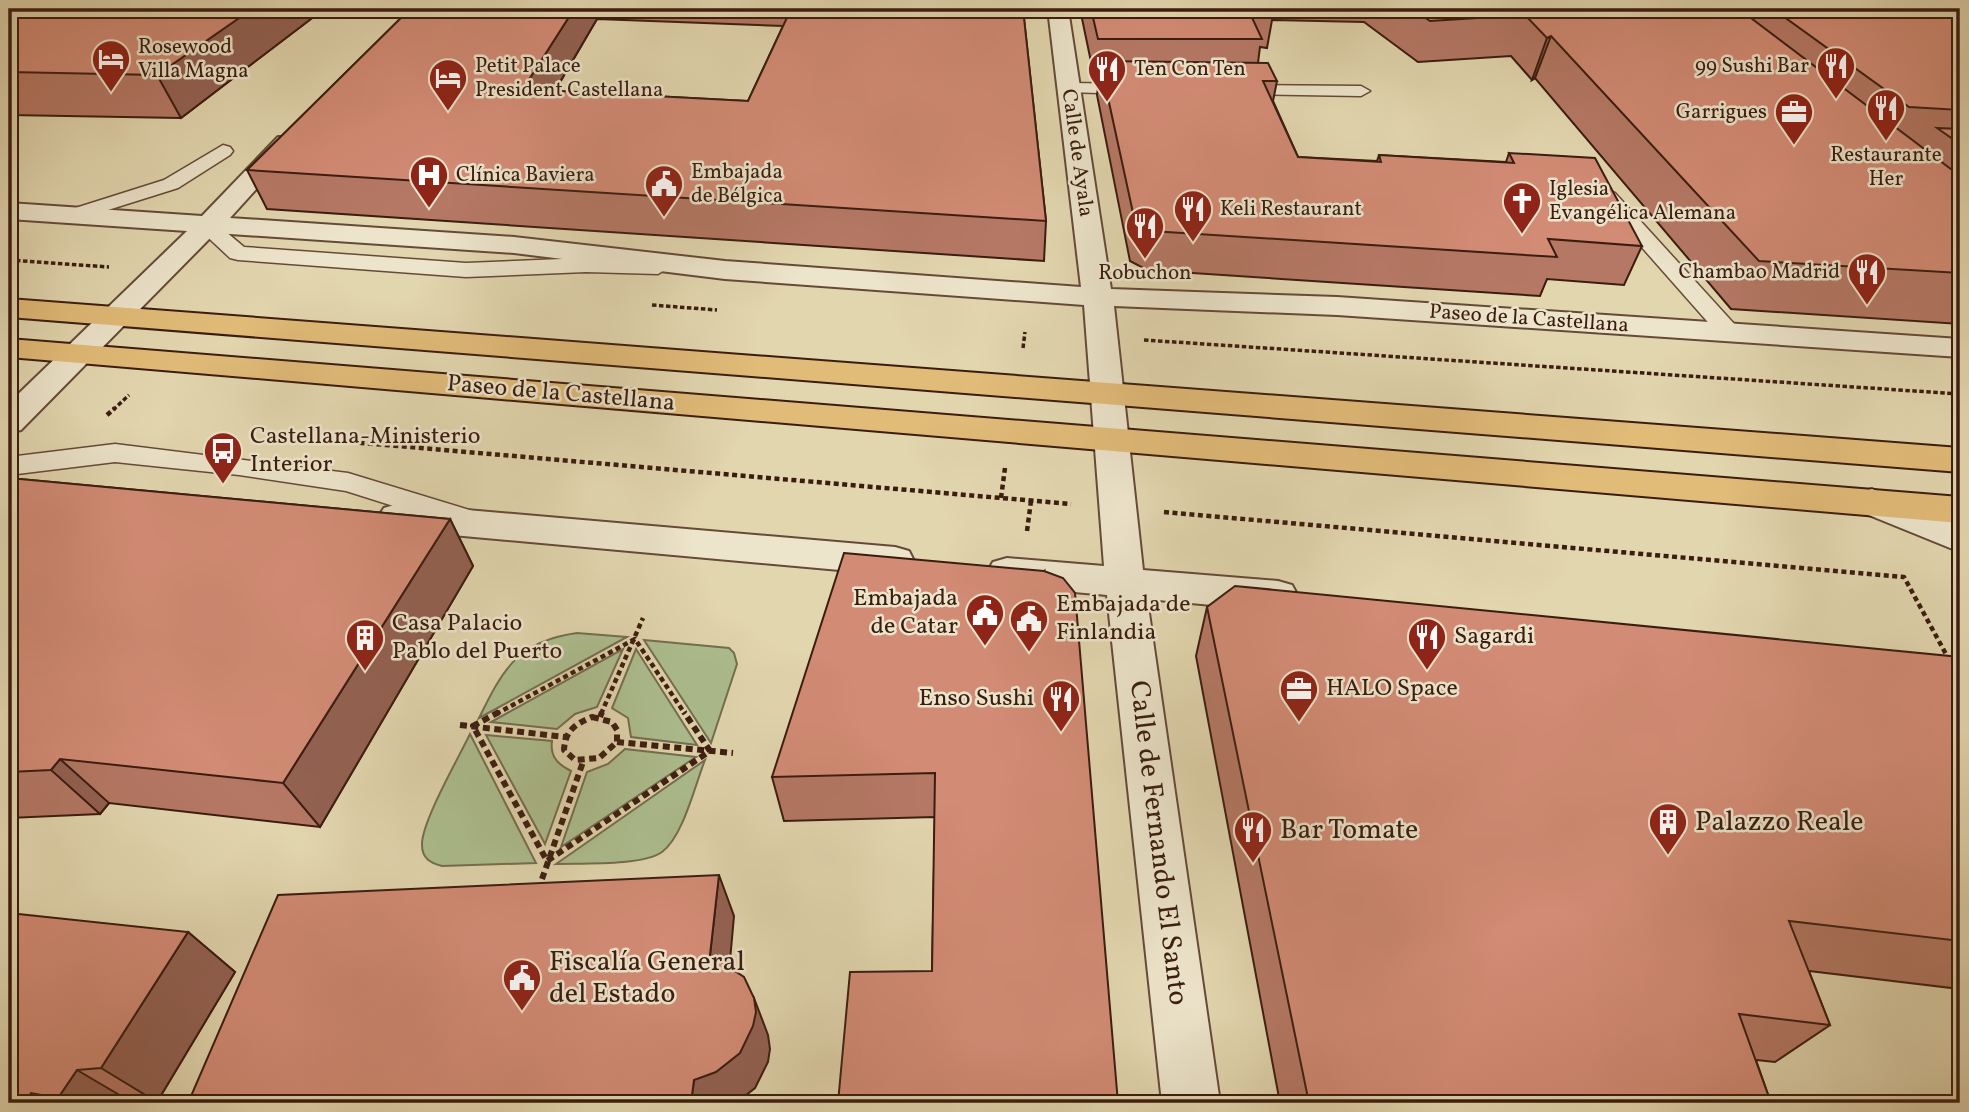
<svg xmlns="http://www.w3.org/2000/svg" width="1969" height="1112" viewBox="0 0 1969 1112" font-family="Vollkorn,serif">
	<style>
		.green { fill: #adbf90; stroke: #746e50; stroke-width: 2 }
		.lines { fill: none; stroke-linecap: round; stroke-linejoin: round }
		.service-casing { stroke: #654a38; stroke-width: 3 }
		.minor-casing { stroke: #654a38; stroke-width: 4 }
		.trunk-casing { stroke: #3b1c10; stroke-width: 4 }
		.path-far2 { stroke: #3b1c10; stroke-width: 3.5; stroke-dasharray: 4.5 2.5; stroke-linecap: butt }
		.path-far1 { stroke: #3b1c10; stroke-width: 4.5; stroke-dasharray: 5 3.5; stroke-linecap: butt }
		.path { stroke: #3b1c10; stroke-width: 6; stroke-dasharray: 7 4.5; stroke-linecap: butt }
		.service { fill: #ece4cb; fill-rule: evenodd }
		.minor { fill: #ece4cb; fill-rule: evenodd }
		.trunk { fill: #e1bb78; fill-rule: evenodd }
		.wall { fill: #b57865; stroke: #3b1c10; stroke-width: 2; fill-rule: evenodd }
		.shaded-wall { fill: #936152; stroke: #3b1c10; stroke-width: 2 }
		.building { fill: #d28b75; stroke: #3b1c10; stroke-width: 2 }
		.labels { text-anchor: middle; dominant-baseline: central; stroke-width: 5; stroke-linejoin: round; paint-order: stroke }
		.far-poi-label { font-size: 21px; fill: #3b1c10; stroke: #ece4cb; text-anchor: start }
		.far-street-label { font-size: 21px; fill: #3b1c10; stroke: #ece4cb }
		.street-label { font-size: 24px; fill: #3b1c10; stroke: #ece4cb }
		.poi-label { font-size: 24px; fill: #3b1c10; stroke: #ece4cb; text-anchor: start }
		.near-poi-label { font-size: 28px; fill: #3b1c10; stroke: #ece4cb; text-anchor: start }
		.near-street-label { font-size: 28px; fill: #3b1c10; stroke: #ece4cb }
	</style>
	<rect width="100%" height="100%" fill="#e2d6af"/>
	<filter id="stains"><feTurbulence type="fractalNoise" baseFrequency=".00286" numOctaves="4"/><feColorMatrix values="0 0 0 0 .2 0 0 0 0 .09 0 0 0 0 .02 0 0 0 .5 -.17"/></filter>
	<radialGradient id="worn" r=".72"><stop offset=".6" stop-color="#630" stop-opacity="0"/><stop offset="1" stop-color="#630" stop-opacity=".3"/></radialGradient>
	<g class="green">
		<path d="M577,633l50,4 -148,81c24,-49 39,-77 98,-85z"/>
		<path d="M644,640l85,8 5,5 3,11 -26,79z"/>
		<path d="M623,649l-26,58 -22,7 -18,15 -66,-7z"/>
		<path d="M636,649l61,96 -66,-8 -3,-19 -16,-10z"/>
		<path d="M470,734l66,129 -94,3c-12,-3 -20,-8 -20,-21 -1,-22 37,-88 48,-111z"/>
		<path d="M486,735l66,6c-2,15 5,23 19,30l-26,73z"/>
		<path d="M625,749l71,8 -135,90 26,-75 21,-8z"/>
		<path d="M705,760c-10,25 -22,77 -43,92 -19,14 -81,11 -106,12z"/>
	</g>
	<g class="lines">
		<g class="service-casing">
			<g id="service">
				<path d="M1069,83l68,1 9,5 -9,5 -74,-2 -3,-4 3,-4z"/>
				<path d="M1235,85l126,1 9,5 -9,5 -132,-2 -3,-4z"/>
				<path d="M223,145l7,2 3,4 -3,4 -52,33 -105,33 -10,-6 3,-4 98,-31z"/>
				<path d="M1608,191l7,2 122,134 4,5 -4,5h-16l-120,-136 -3,-4 3,-4z"/>
				<path d="M206,219l7,2 31,26 222,16 120,-5 72,2 11,7 -11,7 -72,-2 -120,5 -228,-17 -8,-2 -31,-29 -3,-4z"/>
				<path d="M115,444l233,29 128,39 4,7 -4,7 -10,3 -120,-38 -107,-16 -124,-13 -106,13v-18z"/>
			</g>
		</g>
		<g class="minor-casing">
			<g id="minor">
				<path d="M1048,9h20l43,280 226,8 623,42v18l-623,-42 -223,-9 29,264 135,11 14,4 6,11 -6,11 -14,4 -131,-12 73,504h-58l-55,-508 -100,-9 -14,-4 -6,-10 6,-10 14,-4 97,8 -20,-261 -359,-26 -211,-26 -299,-20 -194,197 -12,3v-30l178,-172 -178,-12v-16l193,13 76,-79h18l3,5 -69,76 284,19 211,24 356,26z"/>
				<path d="M1872,489l88,35v28l-101,-41 -5,-9 5,-9z"/>
				<path d="M397,504l498,43 14,4 5,10 -5,10 -14,4 -498,-45 -13,-4 -6,-9 6,-9z"/>
			</g>
		</g>
		<g class="trunk-casing">
			<g id="trunk">
				<path d="M9,299l1951,149v24l-1951,-155z"/>
				<path d="M9,339l1951,158v26l-1951,-166z"/>
			</g>
		</g>
		<g class="path-far2">
			<path d="M9,260l100,7"/>
			<path d="M652,305l65,5"/>
			<path d="M1144,340l816,54"/>
			<path d="M1023,348l2,-16"/>
			<path d="M113,410l16,-15"/>
		</g>
		<g class="path-far1">
			<path d="M107,415l8,-7"/>
			<path d="M351,442l720,62"/>
			<path d="M1001,498l4,-30"/>
			<path d="M1164,512l740,65 43,79"/>
			<path d="M1027,531l4,-30"/>
			<path d="M496,714l139,-75 50,75"/>
			<path d="M601,714l42,-96"/>
		</g>
		<g class="path">
			<path d="M499,712l-26,14 74,135 163,-110 -26,-39"/>
			<path d="M592,717l20,5 5,8v12l-18,16 -24,2 -11,-10c1,-19 11,-26 28,-33z"/>
			<path d="M600,717l2,-5"/>
			<path d="M460,725l105,12"/>
			<path d="M617,742l116,11"/>
			<path d="M542,879l41,-117"/>
		</g>
		<use href="#service" class="service"/>
		<use href="#minor" class="minor"/>
		<use href="#trunk" class="trunk"/>
	</g>
	<g class="wall">
		<path d="M9,9h315l-143,109 -172,-3z"/>
		<path d="M410,9h613l23,212 -2,40 -777,-52 -20,-39zM597,19l186,7 -35,75 -193,-10z"/>
		<path d="M1080,9h880v315l-229,-15 -196,-231 -3,2 -21,-24 -93,6 -54,-40 -92,-2 -5,28 -7,-1 -2,16 19,18 -4,20 25,56 79,4 2,-6 127,7 3,-9 133,93 -18,39 -77,-6 -7,17 -393,-26 -17,-9 -33,-166 2,-14h-4z"/>
		<path d="M9,478l441,41 23,47 -153,261 -211,-24 -9,11 -91,4z"/>
		<path d="M1044,571l-112,400 3,-154 -151,4 -12,-44z"/>
		<path d="M1207,607l753,50v332l-151,-18 21,54 -55,37 -19,-2 15,43h-491l-84,-447z"/>
		<path d="M188,932l47,40 -78,130 -12,1h-136z"/>
	</g>
	<g class="shaded-wall">
		<path d="M252,9h72l-143,109 -24,-43z"/>
		<path d="M574,9h21l2,10 -63,107 -11,-37z"/>
		<path d="M1551,36l-16,42 -3,2 15,-42z"/>
		<path d="M450,519l23,47 -153,261 -37,-44z"/>
		<path d="M60,759l49,44 -9,11 -49,-44z"/>
		<path d="M719,875l15,41 -7,78 -17,-39z"/>
		<path d="M188,932l47,40 -78,130 -56,-34z"/>
		<path d="M754,998l14,37 2,14 -2,13 -13,26 -19,15h-45l3,-23z"/>
		<path d="M77,1070l56,33h-66l-9,-5z"/>
		<path d="M31,1093l19,10h-25z"/>
	</g>
	<g class="building">
		<path d="M9,9h243l-95,66 -148,-3z"/>
		<path d="M410,9h164l-51,80 225,12 43,-92h232l23,212 -799,-51z"/>
		<path d="M1091,9h157l14,30h-164z"/>
		<path d="M1412,9h327l221,167v97l-201,-12 -208,-225 -4,2 -22,-23 -95,6z"/>
		<path d="M1773,9h187v101l-51,-3z"/>
		<path d="M1100,61l168,2 9,18h-14l35,76 83,5 -2,-7 135,8 -5,-10 86,5 47,88 -94,-7 9,18 -406,-26 -16,-9z"/>
		<path d="M1937,128l23,1v15z"/>
		<path d="M9,478l441,41 -167,264 -223,-24 -9,11 -42,2z"/>
		<path d="M844,553l200,18 19,7 12,15 43,510h-280l12,-131 82,-1 3,-198 -163,4z"/>
		<path d="M1235,586l725,71v284l-171,-20 41,104 -91,-11 32,89h-462l-102,-496z"/>
		<path d="M719,875l-9,80 34,22 10,21 2,14 -3,14 -13,27 -24,19 -22,8 -3,23h-503l90,-208z"/>
		<path d="M9,913l179,19 -87,136 -24,2 -19,28 -27,-5 -6,10h-16z"/>
	</g>
	<defs>
		<g id="hotel-pin" transform="scale(2.0125)"><path d="M0 17L-7.5 6A9.5 9.5 0 1 1 7.5 6Z" fill="#8f2418" stroke="#ece4cb"/><path d="M-6-4.5h1.5V1H6V5H4.5V3h-9V5H-6ZM-4 0a1.8 1.8 0 1 1 3.6 0ZM.5 0V-2.5h3Q6-2.5 6 0Z" fill="#fff"/></g>
		<g id="restaurant-pin" transform="scale(2.0125)"><path d="M0 17L-7.5 6A9.5 9.5 0 1 1 7.5 6Z" fill="#8f2418" stroke="#ece4cb"/><path d="M-5-6h1v4h1v-4h1v4h1v-4h1v5L-1.5 .5V6h-2V.5L-5-1ZM5-6V6H3V1.5H1.5Q1.5-4 5-6Z" fill="#fff"/></g>
		<g id="office-pin" transform="scale(2.0125)"><path d="M0 17L-7.5 6A9.5 9.5 0 1 1 7.5 6Z" fill="#8f2418" stroke="#ece4cb"/><path d="M-6-3h4V-5.5h4V-3h4V5H-6ZM-1-4.5V-3h2v-1.5ZM-6 0V1H6V0Z" fill="#fff"/></g>
		<g id="hospital-pin" transform="scale(2.0125)"><path d="M0 17L-7.5 6A9.5 9.5 0 1 1 7.5 6Z" fill="#8f2418" stroke="#ece4cb"/><path d="M-5-5h3v3.5h4V-5h3V5h-3V1.5h-4V5h-3Z" fill="#fff"/></g>
		<g id="civic-pin" transform="scale(2.0125)"><path d="M0 17L-7.5 6A9.5 9.5 0 1 1 7.5 6Z" fill="#8f2418" stroke="#ece4cb"/><path d="M-.6-6.5H3V-4.5H.6V-3L4-1V1h2V6H-6V1h2V-1L-.6-3ZM-1.2 2.5V6h2.4V2.5Z" fill="#fff"/></g>
		<g id="church-pin" transform="scale(2.0125)"><path d="M0 17L-7.5 6A9.5 9.5 0 1 1 7.5 6Z" fill="#8f2418" stroke="#ece4cb"/><path d="M-1.2-6h2.4v3.5h3.3v2.4h-3.3V6h-2.4V-.1h-3.3v-2.4h3.3Z" fill="#fff"/></g>
		<g id="bus-pin" transform="scale(2.0125)"><path d="M0 17L-7.5 6A9.5 9.5 0 1 1 7.5 6Z" fill="#8f2418" stroke="#ece4cb"/><path d="M-5-6H5V4H4V6H2V4H-2V6H-4V4H-5ZM-3.5-4V0h7V-4ZM-3.5 1.2v1.5H-2V1.2ZM2 1.2v1.5H3.5V1.2Z" fill="#fff"/></g>
		<g id="building-pin" transform="scale(2.0125)"><path d="M0 17L-7.5 6A9.5 9.5 0 1 1 7.5 6Z" fill="#8f2418" stroke="#ece4cb"/><path d="M-4-6H4V6H1V3H-1V6H-4ZM-2.5-4.3h1.7v1.8h-1.7ZM.8-4.3h1.7v1.8H.8ZM-2.5-1h1.7V.8h-1.7ZM.8-1h1.7V.8H.8Z" fill="#fff"/></g>
	</defs>
	<g fill-rule="evenodd">
		<use href="#hotel-pin" x="111" y="59"/>
		<use href="#restaurant-pin" x="1836" y="66"/>
		<use href="#restaurant-pin" x="1107" y="69"/>
		<use href="#hotel-pin" x="448" y="78"/>
		<use href="#restaurant-pin" x="1886" y="108"/>
		<use href="#office-pin" x="1794" y="112"/>
		<use href="#hospital-pin" x="429" y="175"/>
		<use href="#civic-pin" x="664" y="184"/>
		<use href="#church-pin" x="1522" y="201"/>
		<use href="#restaurant-pin" x="1193" y="209"/>
		<use href="#restaurant-pin" x="1145" y="226"/>
		<use href="#restaurant-pin" x="1867" y="272"/>
		<use href="#bus-pin" x="223" y="451"/>
		<use href="#civic-pin" x="985" y="613"/>
		<use href="#civic-pin" x="1029" y="619"/>
		<use href="#restaurant-pin" x="1427" y="637"/>
		<use href="#building-pin" x="365" y="638"/>
		<use href="#office-pin" x="1299" y="689"/>
		<use href="#restaurant-pin" x="1061" y="699"/>
		<use href="#building-pin" x="1668" y="822"/>
		<use href="#restaurant-pin" x="1253" y="830"/>
		<use href="#civic-pin" x="522" y="978"/>
	</g>
	<g class="labels">
		<g class="far-poi-label">
			<text x="138" y="47">Rosewood<tspan x="138" dy="24">Villa Magna</tspan></text>
			<text x="475" y="66">Petit Palace<tspan x="475" dy="24">President Castellana</tspan></text>
			<text x="1809" y="66" text-anchor="end">99 Sushi Bar</text>
			<text x="1134" y="69">Ten Con Ten</text>
			<text x="1767" y="112" text-anchor="end">Garrigues</text>
			<text x="1886" y="155" text-anchor="middle">Restaurante<tspan x="1886" dy="24">Her</tspan></text>
			<text x="691" y="172">Embajada<tspan x="691" dy="24">de Bélgica</tspan></text>
			<text x="456" y="175">Clínica Baviera</text>
			<text x="1549" y="189">Iglesia<tspan x="1549" dy="24">Evangélica Alemana</tspan></text>
			<text x="1220" y="209">Keli Restaurant</text>
			<text x="1840" y="272" text-anchor="end">Chambao Madrid</text>
			<text x="1145" y="273" text-anchor="middle">Robuchon</text>
		</g>
		<g class="far-street-label">
			<text transform="translate(1077 153) rotate(82)">Calle de Ayala</text>
			<text transform="translate(1529 319) rotate(4)">Paseo de la Castellana</text>
		</g>
		<g class="street-label">
			<text transform="translate(561 394) rotate(5)">Paseo de la Castellana</text>
		</g>
		<g class="poi-label">
			<text x="250" y="437">Castellana-Ministerio<tspan x="250" dy="28">Interior</tspan></text>
			<text x="958" y="599" text-anchor="end">Embajada<tspan x="958" dy="28">de Catar</tspan></text>
			<text x="1056" y="605">Embajada de<tspan x="1056" dy="28">Finlandia</tspan></text>
			<text x="392" y="624">Casa Palacio<tspan x="392" dy="28">Pablo del Puerto</tspan></text>
			<text x="1454" y="637">Sagardi</text>
			<text x="1326" y="689">HALO Space</text>
			<text x="1034" y="699" text-anchor="end">Enso Sushi</text>
		</g>
		<g class="near-poi-label">
			<text x="1695" y="822">Palazzo Reale</text>
			<text x="1280" y="830">Bar Tomate</text>
			<text x="549" y="962">Fiscalía General<tspan x="549" dy="32">del Estado</tspan></text>
		</g>
		<g class="near-street-label">
			<text transform="translate(1158 843) rotate(83)">Calle de Fernando El Santo</text>
		</g>
	</g>
	<rect width="1969" height="1112" fill="none" stroke="#e2d6af" stroke-width="35"/>
	<rect x="10" y="10" width="1948" height="1091" fill="none" stroke="#3b1c10" stroke-width="3.5"/>
	<rect x="18" y="18" width="1934" height="1077" fill="none" stroke="#3b1c10" stroke-width="2"/>
	<rect width="100%" height="100%" filter="url(#stains)"/>
	<rect width="100%" height="100%" fill="url(#worn)"/>
</svg>
